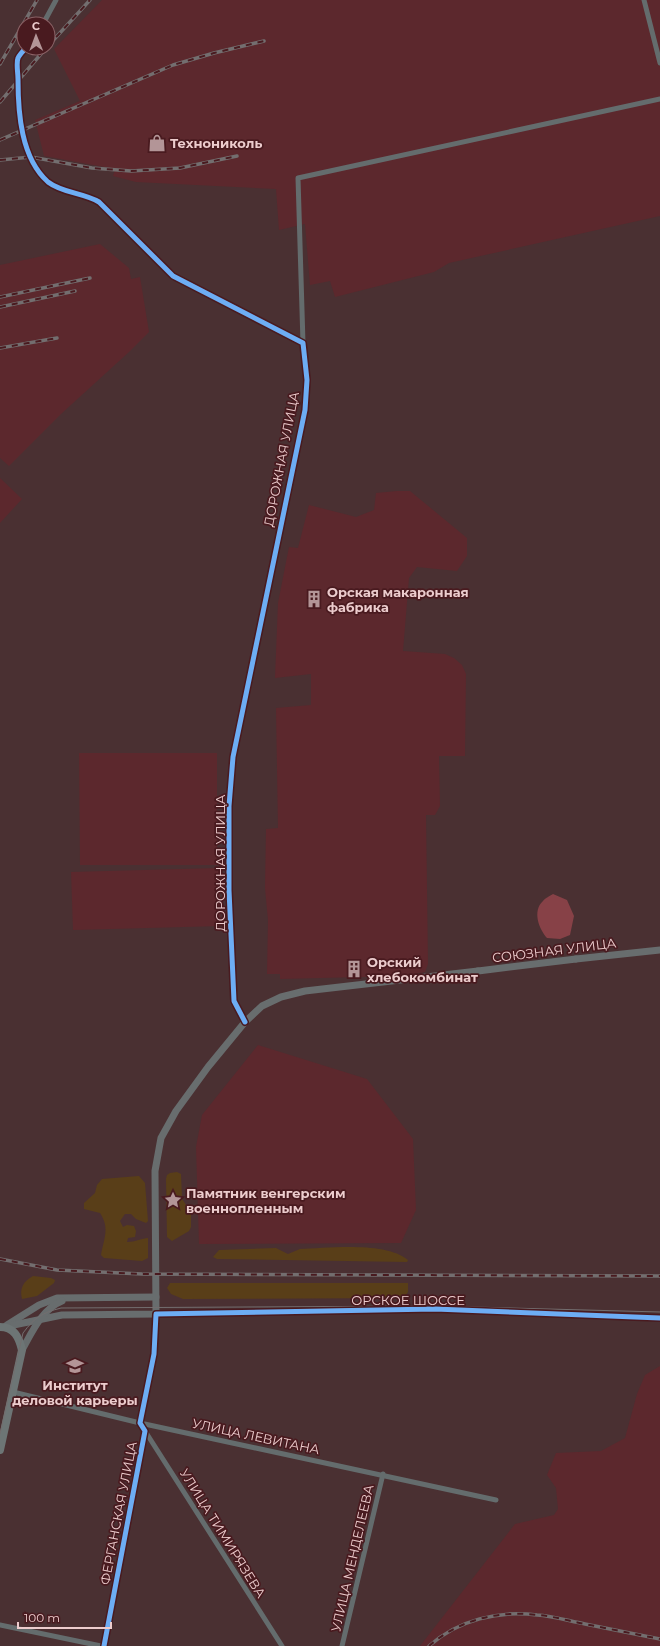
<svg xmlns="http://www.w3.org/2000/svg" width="660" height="1646" viewBox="0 0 660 1646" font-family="Montserrat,sans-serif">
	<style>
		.built { fill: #5c282d }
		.green { fill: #593e18 }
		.water { fill: #874147 }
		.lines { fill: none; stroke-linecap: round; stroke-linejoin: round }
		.minor { stroke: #646c6d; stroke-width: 5 }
		.tertiary { stroke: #646c6d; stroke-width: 6 }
		.secondary { stroke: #686d6e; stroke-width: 7 }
		.primary { stroke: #6d7575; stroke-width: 8 }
		.tram { stroke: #736e6f; stroke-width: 1 }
		.rail-casing { stroke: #736e6f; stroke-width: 3.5 }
		.rail { stroke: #491a1f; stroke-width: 2; stroke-dasharray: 6; stroke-linecap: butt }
		.tertiary-bridge { stroke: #646c6d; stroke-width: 6 }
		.secondary-bridge { stroke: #686d6e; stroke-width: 7 }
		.cycleway-casing { stroke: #491a1f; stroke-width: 8 }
		.cycleway { stroke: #6dadf4; stroke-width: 5 }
		.labels { text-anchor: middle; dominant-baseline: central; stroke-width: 3.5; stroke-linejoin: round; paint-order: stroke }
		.poi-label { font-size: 13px; font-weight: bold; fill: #eccccd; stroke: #491a1f; text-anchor: start }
		.street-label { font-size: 13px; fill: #eccccd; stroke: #491a1f }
	</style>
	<rect width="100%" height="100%" fill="#4a3032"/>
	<g class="built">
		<path d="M102,0h558v216l-211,47 -15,9 -99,25 -5,-16 -20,4 -5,-61 -26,6 -3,-41 -140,-7 -23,-6 2,-7 -71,-13 -9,-36 45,-19 -26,-52z"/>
		<path d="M100,244l29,24 2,11 9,-2 9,55 -20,20 -68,62 -52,52 -9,-8v-193z"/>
		<path d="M0,478l22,21 -22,24z"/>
		<path d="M397,491h13l57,47v18l-10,15 -40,-4 -8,11 -6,73 42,3 9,4 8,7 4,9 -1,82h-26l1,50 -5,9h-9l2,149 -3,8 -23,4 -122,3v-5h-13l1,-54 -3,-32 1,-59 12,-1 -2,-120 35,-3v-31l-36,4 3,-75 11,-56 9,1 11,-43 47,12 18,-7 2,-17z"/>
		<path d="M79,753h138v112h-137z"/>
		<path d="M219,868l2,58 -148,4 -2,-58z"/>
		<path d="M258,1045l109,34 46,60 3,71 -15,33 -202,1 -3,-97 6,-32z"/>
		<path d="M660,1366v280h-240l95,-122 39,-9 4,-6 -2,-21 -9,-13 9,-22 45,-2 24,-13 12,-44 8,-19z"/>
	</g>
	<g class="green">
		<path d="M177,1172l4,2 1,25 9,13v15l-2,4 -17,10 -5,-4 -1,-58 1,-4 3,-2z"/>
		<path d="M139,1176l6,7 3,38 -2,2 -10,-4 -5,-5h-6l-5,7 3,6 4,-2 7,1 2,5 -1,6 -7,1 -1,4c8,0 16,-4 21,-4v20l-6,3 -38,-3 -3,-3c3,-17 9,-27 -1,-42l-16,-4v-6l11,-10 2,-8 5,-6z"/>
		<path d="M276,1248l12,6 12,-5c28,-1 86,-8 108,11l-1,2 -190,-3 -4,-2 6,-7z"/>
		<path d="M33,1276l18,2 4,2 -1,3 -17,13 -15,3c-3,-11 2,-18 11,-23z"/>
		<path d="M170,1283h238v9l-4,6 -221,1 -12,-5 -4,-6z"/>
	</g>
	<path class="water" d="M553,894l14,6 7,16 -4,19 -10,4 -13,-1c-8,-9 -15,-27 -4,-37 2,-3 7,-5 10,-7z"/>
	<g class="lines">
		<g class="minor">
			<path d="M644,0l16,63"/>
			<path d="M43,24l13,-24"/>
			<path d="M26,48c-3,3 -6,6 -8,10 -2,5 0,15 0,21 0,34 3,79 30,103 14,11 36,11 51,20l74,74 130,67 4,37 -2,30 -72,347 -4,49v84l5,111 11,21"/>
			<path d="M303,343l-5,-165 362,-79"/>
			<path d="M13,1392l127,31 356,77"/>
			<path d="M145,1431l137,215"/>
			<path d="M0,1625l101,21"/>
			<path d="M104,1646l41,-215 -5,-8 14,-69 2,-40"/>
			<path d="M342,1646l41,-172"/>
		</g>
		<g class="tertiary">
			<path d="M435,1309l225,9"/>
			<path d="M156,1314l251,-5"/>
		</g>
		<g class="secondary">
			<path d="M576,959l84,-9"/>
			<path d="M7,1325l32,-20 18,-7 99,-1"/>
			<path d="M4,1327l58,-12 94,-1 -1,-143 6,-33 15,-27 32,-44 37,-45 17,-16 19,-9 24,-6 173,-20"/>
			<path d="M22,1350c10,-18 20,-41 40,-49"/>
		</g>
		<path class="primary" d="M0,1327c14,0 19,10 22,23l-22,100"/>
		<path class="tram" d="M0,1434l23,-101c12,-16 19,-20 38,-25l374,-2 225,6"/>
		<g class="rail-casing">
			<g id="rail">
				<path d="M48,46l42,-46"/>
				<path d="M0,64l37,-64"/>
				<path d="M0,102l46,-54"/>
				<path d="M0,140l173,-75 41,-12 50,-12"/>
				<path d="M0,160l31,-3 61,11 39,3 49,-3 57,-12"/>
				<path d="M0,297l90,-19"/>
				<path d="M0,307l75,-16"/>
				<path d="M0,348l57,-10"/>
				<path d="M0,1259l57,11 85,4 518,2"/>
				<path d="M429,1646c29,-26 70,-36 108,-31 16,1 32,6 48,9 25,5 50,10 75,15"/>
			</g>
		</g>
		<use href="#rail" class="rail"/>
		<path class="tertiary-bridge" d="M407,1309h28"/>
		<path class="secondary-bridge" d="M478,971l98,-12"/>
		<g class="cycleway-casing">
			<g id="cycleway">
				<path d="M26,48c-3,3 -6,6 -8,10 -2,5 0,15 0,21 0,34 3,79 30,103 14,11 36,11 51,20l74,74 130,67 4,37 -2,30 -72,347 -4,49v84l5,111 11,21"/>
				<path d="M104,1646l41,-215 -5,-8 14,-69 2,-40 279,-5 225,9"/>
			</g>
		</g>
		<use href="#cycleway" class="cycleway"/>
	</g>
	<defs>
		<g id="shop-bare" transform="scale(1.38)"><path d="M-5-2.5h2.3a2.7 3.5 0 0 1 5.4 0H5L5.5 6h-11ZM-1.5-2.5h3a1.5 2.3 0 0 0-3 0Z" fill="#b39597" stroke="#491a1f" stroke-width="2.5" paint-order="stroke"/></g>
		<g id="building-bare" transform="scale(1.38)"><path d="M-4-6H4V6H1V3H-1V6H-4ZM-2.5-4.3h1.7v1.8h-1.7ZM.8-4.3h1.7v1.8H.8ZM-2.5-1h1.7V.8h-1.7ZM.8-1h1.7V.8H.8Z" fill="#b39597" stroke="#491a1f" stroke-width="2.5" paint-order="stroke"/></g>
		<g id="sight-bare" transform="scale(1.38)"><path d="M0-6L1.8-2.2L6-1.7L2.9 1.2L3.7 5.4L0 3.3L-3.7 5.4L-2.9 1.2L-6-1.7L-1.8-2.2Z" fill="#b39597" stroke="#491a1f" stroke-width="2.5" paint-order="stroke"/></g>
		<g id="university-bare" transform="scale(1.38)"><path d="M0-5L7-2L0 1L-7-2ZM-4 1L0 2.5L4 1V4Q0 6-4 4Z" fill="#b39597" stroke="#491a1f" stroke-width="2.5" paint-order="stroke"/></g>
	</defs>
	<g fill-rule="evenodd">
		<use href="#shop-bare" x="157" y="143"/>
		<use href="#building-bare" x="314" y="599"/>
		<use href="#building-bare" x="354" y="969"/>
		<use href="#sight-bare" x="173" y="1200"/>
		<use href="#university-bare" x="75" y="1366"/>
	</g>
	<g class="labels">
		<g class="poi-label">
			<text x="170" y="143">Технониколь</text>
			<text x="327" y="592">Орская макаронная<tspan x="327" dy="15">фабрика</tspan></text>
			<text x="367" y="962">Орский<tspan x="367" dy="15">хлебокомбинат</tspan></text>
			<text x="186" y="1193">Памятник венгерским<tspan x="186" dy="15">военнопленным</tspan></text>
			<text x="75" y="1385" text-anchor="middle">Институт<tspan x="75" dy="15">деловой карьеры</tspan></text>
		</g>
		<g class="street-label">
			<text transform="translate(281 459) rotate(-79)">ДОРОЖНАЯ УЛИЦА</text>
			<text transform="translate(220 863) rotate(-90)">ДОРОЖНАЯ УЛИЦА</text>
			<text transform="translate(554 950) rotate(-7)">СОЮЗНАЯ УЛИЦА</text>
			<text x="408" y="1300">ОРСКОЕ ШОССЕ</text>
			<text transform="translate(256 1436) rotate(12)">УЛИЦА ЛЕВИТАНА</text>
			<text transform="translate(118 1513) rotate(-79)">ФЕРГАНСКАЯ УЛИЦА</text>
			<text transform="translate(223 1533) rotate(58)">УЛИЦА ТИМИРЯЗЕВА</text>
			<text transform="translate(352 1558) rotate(-77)">УЛИЦА МЕНДЕЛЕЕВА</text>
		</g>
	</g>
	<g transform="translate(36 36) rotate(359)"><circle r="19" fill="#491a1f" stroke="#8a6165"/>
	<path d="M0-3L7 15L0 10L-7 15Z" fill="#b39597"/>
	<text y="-6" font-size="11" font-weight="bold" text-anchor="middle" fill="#eccccd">С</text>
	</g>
	<path d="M18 1622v6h93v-6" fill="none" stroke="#eccccd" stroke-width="2"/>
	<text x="24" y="1622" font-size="12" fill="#eccccd" stroke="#491a1f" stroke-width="3" paint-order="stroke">100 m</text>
</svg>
